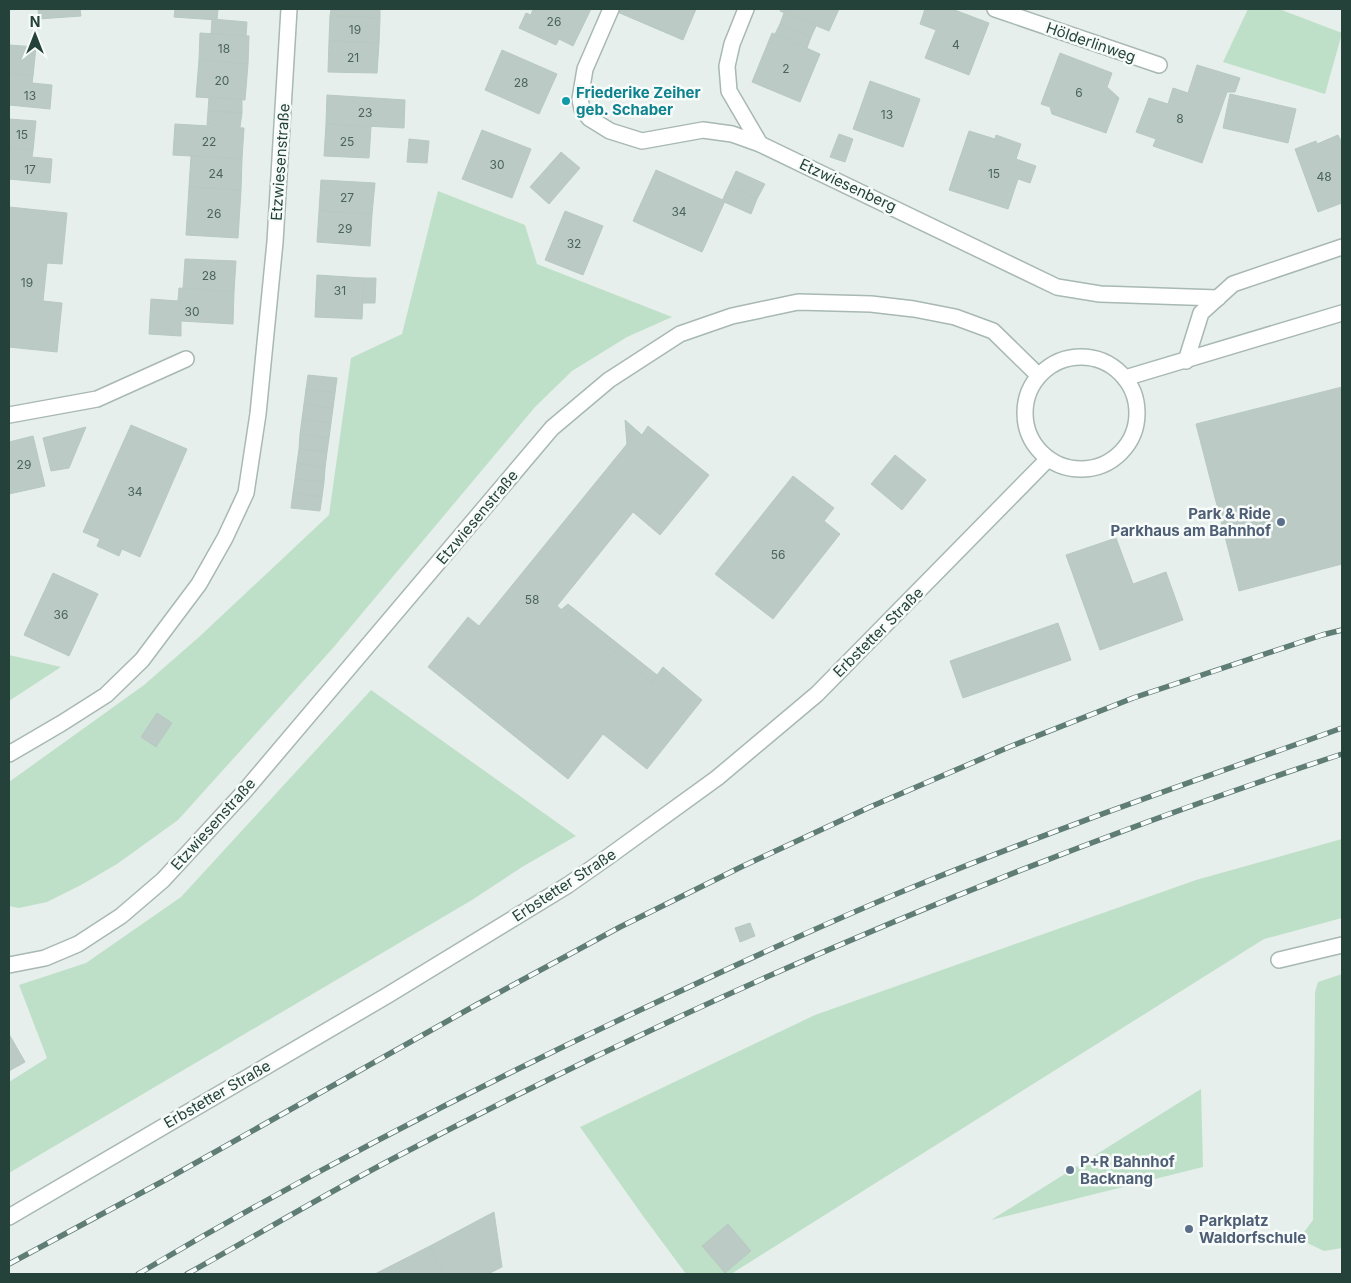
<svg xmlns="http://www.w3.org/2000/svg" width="1351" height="1283" viewBox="0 0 1351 1283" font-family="Inter,sans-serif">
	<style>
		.green { fill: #bfe0c8 }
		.building { fill: #bbcac4; stroke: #b8c9c2 }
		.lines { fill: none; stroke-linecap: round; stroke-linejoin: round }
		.minor-casing { stroke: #a8b8b2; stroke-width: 18 }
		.tertiary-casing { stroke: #a8b8b2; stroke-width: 18 }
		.minor { stroke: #fff; stroke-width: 15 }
		.tertiary { stroke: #fff; stroke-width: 15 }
		.rail-casing { stroke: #5f7d75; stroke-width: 5.5 }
		.rail { stroke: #f7fbf9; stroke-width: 4; stroke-dasharray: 11; stroke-linecap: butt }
		.culture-dot { fill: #0f9aa8; stroke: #f7fbf9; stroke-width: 2 }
		.service-dot { fill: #5c6f8a; stroke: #f7fbf9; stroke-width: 2 }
		.labels { text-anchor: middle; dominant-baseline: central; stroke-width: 5; stroke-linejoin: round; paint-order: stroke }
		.number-label { font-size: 12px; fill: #4a645c }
		.street-label { font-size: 15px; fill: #24423a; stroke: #f7fbf9 }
		.culture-label { font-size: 15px; font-weight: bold; fill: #0d838f; stroke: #f7fbf9; text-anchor: start }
		.service-label { font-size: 15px; font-weight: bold; fill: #4e5e75; stroke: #f7fbf9; text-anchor: start }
	</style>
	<rect width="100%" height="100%" fill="#e6efeb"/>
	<g class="green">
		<path d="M1248,9h31l63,24 -17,61 -102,-32z"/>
		<path d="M438,191l87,34 12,39 135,53 -45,20 -55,34 -37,36 -202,241 -155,172 -61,44 -36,21 -34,17 -28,6 -10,-2v-124l135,-97 55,-48 130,-122 22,-157 51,-24z"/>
		<path d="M9,655l52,12 -52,34z"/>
		<path d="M371,690l205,146 -54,31 -50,33 -463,273v-91l38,-24 -28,-73 67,-22 95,-66z"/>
		<path d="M1342,839v79l-78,21 -533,335h-45l-43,-58 -63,-89 235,-112 381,-135z"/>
		<path d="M1342,974v274l-18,3 -25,-12 14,-19 2,-228 3,-10z"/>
		<path d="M1201,1089l2,78 -212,53z"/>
	</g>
	<g class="building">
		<path d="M38,9h42l1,7 -42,3z"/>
		<path d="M175,9h43l-1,11 -43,-3z"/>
		<path d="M331,9h49v9l-50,-2z"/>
		<path d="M533,9h58l-18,37 -14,-7 -3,6 -37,-17 7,-15 5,2z"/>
		<path d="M616,9h80l-13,31 -68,-29z"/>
		<path d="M781,9h58l-10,22 -49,-20z"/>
		<path d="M925,9h27l37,14 -20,52 -44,-17 11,-28 -16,-6z"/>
		<path d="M784,13l32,13 -5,11 -31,-13z"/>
		<path d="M330,16l50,2 -1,25 -50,-2z"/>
		<path d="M212,19l35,3 -1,14 -35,-2z"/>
		<path d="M780,24l31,13 -4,11 -32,-14z"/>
		<path d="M200,33l49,3 -1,28 -49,-4z"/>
		<path d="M772,33l48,21 -20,48 -48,-20z"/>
		<path d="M329,41l50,2 -2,30 -49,-1z"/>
		<path d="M9,45l27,2 -3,29 -24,-3z"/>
		<path d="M502,50l55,24 -18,40 -54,-24z"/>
		<path d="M1060,53l52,20 -5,14 12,11 -13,35 -54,-19 -2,-7 -9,-3z"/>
		<path d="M199,60l49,4 -3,36 -49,-3z"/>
		<path d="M1197,65l43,13 -5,14h-8l-25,71 -49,-17 3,-7 -20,-7 13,-34 19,6 5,-16 15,5z"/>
		<path d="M9,73l24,3 -1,7 20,2 -2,24 -41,-4z"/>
		<path d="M870,81l50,18 -17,48 -50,-18z"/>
		<path d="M1230,94l66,15 -8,34 -65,-15z"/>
		<path d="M327,95l78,5 -1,28 -78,-4z"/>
		<path d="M209,97l33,3v13l-34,-2z"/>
		<path d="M208,111l34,2 -2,14 -33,-2z"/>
		<path d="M9,119l27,2 -3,29 -24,-2z"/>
		<path d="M175,124l69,4 -2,31 -69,-4z"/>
		<path d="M326,124l45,3 -2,31 -45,-2z"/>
		<path d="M482,130l49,19 -19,49 -50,-19z"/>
		<path d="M969,131l26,8 1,-4 25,9 -5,15 20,7 -6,17 -12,-4 -10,30 -59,-19z"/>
		<path d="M839,134l14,5 -8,23 -15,-5z"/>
		<path d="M1338,135l3,6h1v62l-24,9 -23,-63 21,-8 1,3z"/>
		<path d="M409,139l20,2 -2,22 -20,-1z"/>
		<path d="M9,148l24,2 -1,7 20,2 -2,24 -41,-4z"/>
		<path d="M561,152l19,16 -31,36 -19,-17z"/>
		<path d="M191,156l51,3 -1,31 -52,-3z"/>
		<path d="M656,170l69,31 -23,51 -69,-31z"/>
		<path d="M736,171l29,13 -8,15 -28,-13z"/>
		<path d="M321,180l54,3 -3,31 -53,-3z"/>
		<path d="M729,186l28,13 -6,15 -29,-13z"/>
		<path d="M189,187l52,3 -3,48 -52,-3z"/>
		<path d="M9,207l58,6 -5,51 -15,-1 -4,38 19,2 -5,49 -48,-5z"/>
		<path d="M319,211l53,3 -2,32 -53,-4z"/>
		<path d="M565,211l38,15 -20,49 -38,-15z"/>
		<path d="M185,259l51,2 -2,31 -51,-4z"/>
		<path d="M317,275l47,3 -2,41 -47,-2z"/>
		<path d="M364,278h12l-1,25h-13z"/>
		<path d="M179,288l55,4 -1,32 -52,-3v15l-32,-2 2,-35 27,2z"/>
		<path d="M308,375l29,3 -2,15 -29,-4z"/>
		<path d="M1342,387v177l-103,27 -43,-167z"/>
		<path d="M306,389l29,4 -2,15 -29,-4z"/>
		<path d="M304,404l29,4 -2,15 -29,-4z"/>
		<path d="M302,419l29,4 -2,15 -29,-4z"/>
		<path d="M625,420l17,15 6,-9 61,49 -49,60 -27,-23 -76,94 95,76 11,-15 39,33 -55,69 -44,-35 -35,45 -140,-112 40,-50 11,9 148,-182z"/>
		<path d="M131,425l56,24 -47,108 -18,-8 -3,7 -22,-10 3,-7 -17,-7z"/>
		<path d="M86,427l-17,41 -18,3 -8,-33z"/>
		<path d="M300,434l29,4 -2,14 -28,-3z"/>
		<path d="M33,436l12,50 -36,8v-52z"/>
		<path d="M299,449l28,3 -2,16 -28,-5z"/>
		<path d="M895,455l31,25 -24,30 -31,-26z"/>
		<path d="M297,463l28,5 -1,14 -29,-3z"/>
		<path d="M793,476l41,32 -10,13 16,13 -67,85 -58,-45z"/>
		<path d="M295,479l29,3 -2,15 -29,-4z"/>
		<path d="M293,493l29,4 -2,14 -29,-3z"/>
		<path d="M1116,538l17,46 33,-12 17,48 -83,30 -34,-95z"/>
		<path d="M53,573l45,21 -29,62 -45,-21z"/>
		<path d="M568,604l89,71 -5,7 -90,-73z"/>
		<path d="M1058,623l13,37 -108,38 -13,-37z"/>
		<path d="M157,713l15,10 -16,24 -15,-10z"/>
		<path d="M750,923l5,13 -15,6 -5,-14z"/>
		<path d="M9,1034l16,28 -16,9z"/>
		<path d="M494,1212l8,55 -14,7h-44l-14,-28z"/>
		<path d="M728,1224l23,27 -26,22 -23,-27z"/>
		<path d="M430,1246l14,28h-69z"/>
	</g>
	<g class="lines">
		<g class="minor-casing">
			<g id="minor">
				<path d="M611,9l-26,60 -5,30 2,10 7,9 21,13 32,10 61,-11 29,4 28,10 297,143 43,7 118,4"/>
				<path d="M746,9l-14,35 -5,22 2,25 31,53"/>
				<path d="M995,9l164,56"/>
				<path d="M1186,361l15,-48 32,-29 109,-37"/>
				<path d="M9,415l88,-16 89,-40"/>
				<path d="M1279,960l63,-15"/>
			</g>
		</g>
		<g class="tertiary-casing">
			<g id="tertiary">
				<circle cx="1081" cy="413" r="56"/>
				<path d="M1125,378l217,-65"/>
				<path d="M9,754l53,-31 44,-28 36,-35 57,-76 26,-46 21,-45 12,-79 17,-172 14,-233"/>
				<path d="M9,965l36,-7 33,-14 43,-28 42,-36 80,-87 309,-365 57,-48 71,-46 52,-18 66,-14 73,2 43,5 41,8 38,14 45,44"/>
				<path d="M9,1217l379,-222 180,-110 40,-28 109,-79 100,-84 231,-235"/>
			</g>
		</g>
		<use href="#minor" class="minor"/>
		<use href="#tertiary" class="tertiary"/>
		<g class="rail-casing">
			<g id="rail">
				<path d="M9,1264l158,-85 309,-174 144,-78 121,-60 129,-60 139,-60 124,-49 189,-63 20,-5"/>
				<path d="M138,1274c162,-96 330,-183 500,-263 93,-44 185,-87 280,-126 139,-57 282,-106 424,-157"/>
				<path d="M187,1274c70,-39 140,-81 211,-118 303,-159 619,-295 944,-402"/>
			</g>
		</g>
		<use href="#rail" class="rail"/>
	</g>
	<circle class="culture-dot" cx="566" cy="101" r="5"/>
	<g class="service-dot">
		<circle cx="1281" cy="522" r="5"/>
		<circle cx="1070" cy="1170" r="5"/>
		<circle cx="1189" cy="1229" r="5"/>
	</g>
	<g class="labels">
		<g class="number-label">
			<text x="554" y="21">26</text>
			<text x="355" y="29">19</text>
			<text x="956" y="44">4</text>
			<text x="224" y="48">18</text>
			<text x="353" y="57">21</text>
			<text x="786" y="68">2</text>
			<text x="222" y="80">20</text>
			<text x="521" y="82">28</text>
			<text x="1079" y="92">6</text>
			<text x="30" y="95">13</text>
			<text x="365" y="112">23</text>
			<text x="887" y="114">13</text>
			<text x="1180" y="118">8</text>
			<text x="22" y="134">15</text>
			<text x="209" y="141">22</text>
			<text x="347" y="141">25</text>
			<text x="497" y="164">30</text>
			<text x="30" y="169">17</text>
			<text x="216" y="173">24</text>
			<text x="994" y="173">15</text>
			<text x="1324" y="176">48</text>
			<text x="347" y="197">27</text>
			<text x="679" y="211">34</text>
			<text x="214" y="213">26</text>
			<text x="345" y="228">29</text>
			<text x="574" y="243">32</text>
			<text x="209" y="275">28</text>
			<text x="27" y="282">19</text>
			<text x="340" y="290">31</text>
			<text x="192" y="311">30</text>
			<text x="24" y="464">29</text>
			<text x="135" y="491">34</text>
			<text x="778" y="554">56</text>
			<text x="532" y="599">58</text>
			<text x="61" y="614">36</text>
		</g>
		<g class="street-label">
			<text transform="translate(1091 42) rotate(19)">Hölderlinweg</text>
			<text transform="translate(280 162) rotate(-86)">Etzwiesenstraße</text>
			<text transform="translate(848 185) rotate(25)">Etzwiesenberg</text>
			<text transform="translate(477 517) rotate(-50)">Etzwiesenstraße</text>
			<text transform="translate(878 632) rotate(-45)">Erbstetter Straße</text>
			<text transform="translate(213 824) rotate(-48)">Etzwiesenstraße</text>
			<text transform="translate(564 885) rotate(-33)">Erbstetter Straße</text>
			<text transform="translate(217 1094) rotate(-30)">Erbstetter Straße</text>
		</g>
		<g class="culture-label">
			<text x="576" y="92">Friederike Zeiher<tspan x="576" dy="17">geb. Schaber</tspan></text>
		</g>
		<g class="service-label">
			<text x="1271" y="513" text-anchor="end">Park &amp; Ride<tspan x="1271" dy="17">Parkhaus am Bahnhof</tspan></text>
			<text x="1080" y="1161">P+R Bahnhof<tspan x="1080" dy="17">Backnang</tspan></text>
			<text x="1199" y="1220">Parkplatz<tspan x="1199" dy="17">Waldorfschule</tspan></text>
		</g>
	</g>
	<rect width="1351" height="1283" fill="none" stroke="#24423a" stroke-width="20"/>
	<g transform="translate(35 35)" stroke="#f7fbf9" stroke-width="4" paint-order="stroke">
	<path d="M0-4L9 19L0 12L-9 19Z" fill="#24423a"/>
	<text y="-8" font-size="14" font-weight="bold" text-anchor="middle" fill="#24423a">N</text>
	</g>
</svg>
